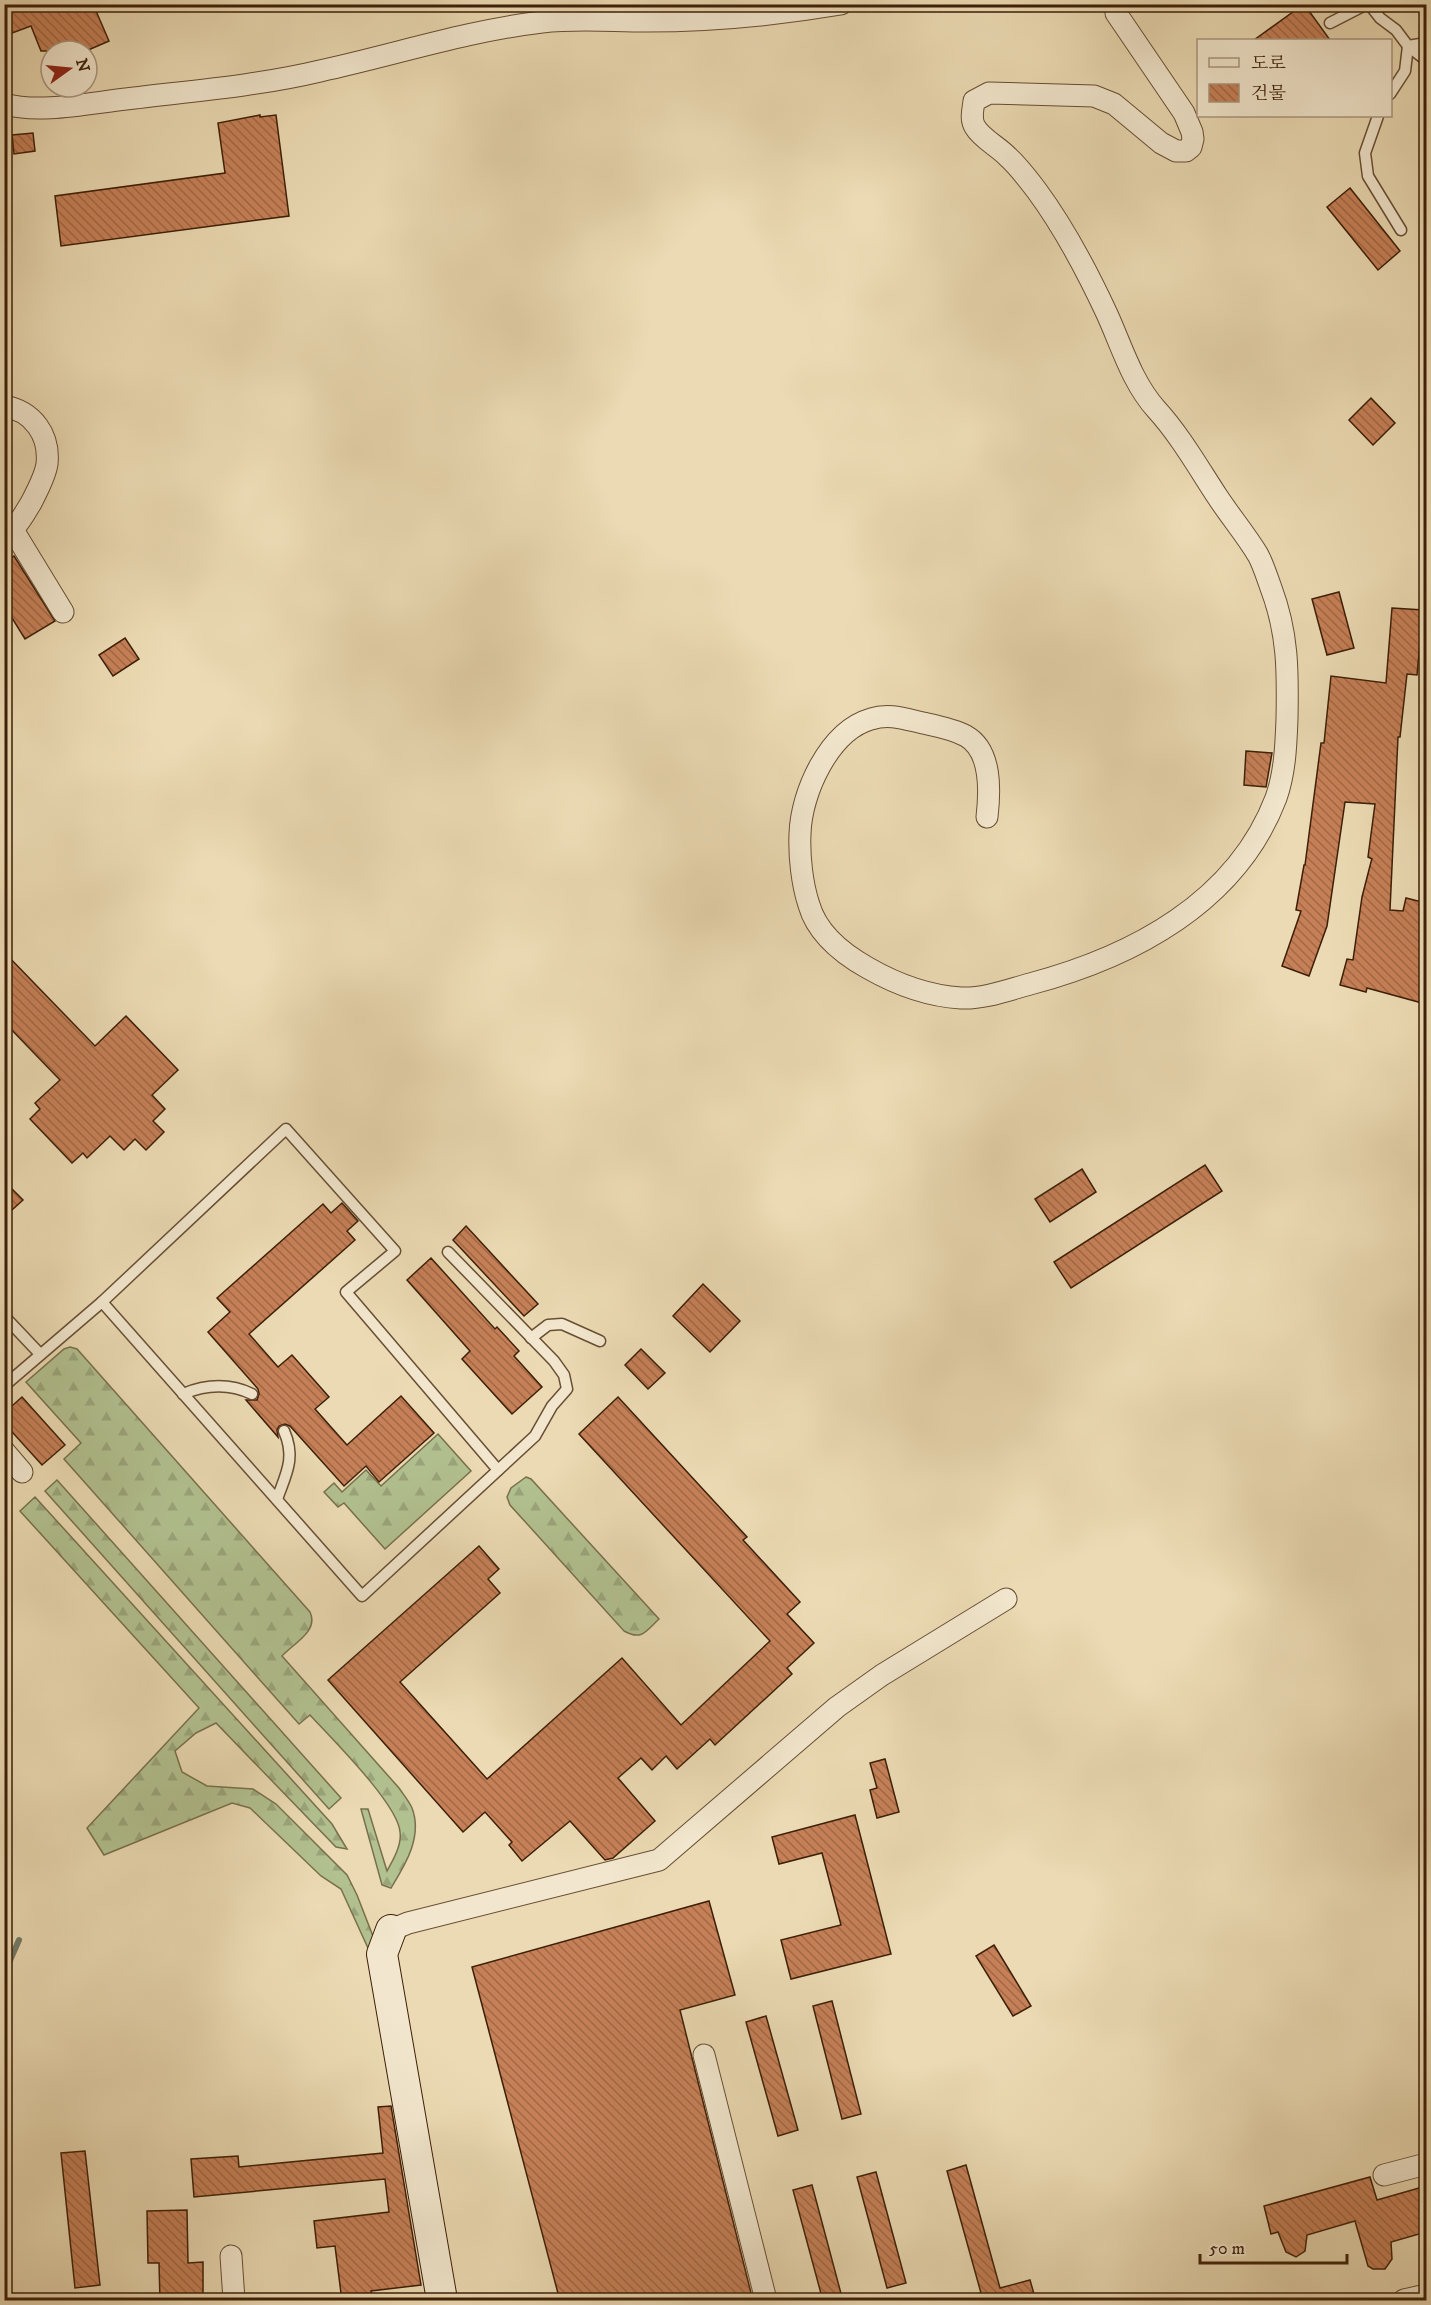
<svg xmlns="http://www.w3.org/2000/svg" width="1431" height="2305" viewBox="0 0 1431 2305" font-family="'IM FELL DW Pica','Noto Serif KR',serif">
	<style>
		.forest { fill: url(#forest-firs); stroke: #78704c; stroke-width: 1.5 }
		.lines { fill: none; stroke-linecap: round; stroke-linejoin: round }
		.stream { stroke: #747d6a; stroke-width: 6 }
		.building { fill: url(#building-back-hatch); stroke: #3d1f08; stroke-width: 1.5 }
		.lane-casing { stroke: #684e33; stroke-width: 13 }
		.street-casing { stroke: #684e33; stroke-width: 23 }
		.secondary-casing { stroke: #3d1f08; stroke-width: 32 }
		.lane { stroke: #f2e7ce; stroke-width: 10 }
		.street { stroke: #f2e7ce; stroke-width: 21 }
		.secondary { stroke: #f2e7ce; stroke-width: 30 }
	</style>
	<defs>
		<pattern id="forest-firs" width="22" height="20" patternUnits="userSpaceOnUse" patternTransform="scale(1.5)"><rect width="22" height="20" fill="#b2c190"/><path d="M5 1l3.5 6h-7zM16 11l3.5 6h-7z" fill="#9aa57b"/></pattern>
		<pattern id="building-back-hatch" width="6" height="6" patternUnits="userSpaceOnUse" patternTransform="scale(1.5)"><rect width="6" height="6" fill="#c68057"/><path d="M-1 5l2 2M0 0l6 6M5-1l2 2" fill="none" stroke="#a26846"/></pattern>
	</defs>
	<rect width="100%" height="100%" fill="#ebdab3"/>
	<filter id="stains"><feTurbulence type="fractalNoise" baseFrequency=".00333" numOctaves="4"/><feColorMatrix values="0 0 0 0 .2 0 0 0 0 .09 0 0 0 0 .02 0 0 0 .5 -.17"/></filter>
	<radialGradient id="worn" r=".72"><stop offset=".6" stop-color="#630" stop-opacity="0"/><stop offset="1" stop-color="#630" stop-opacity=".3"/></radialGradient>
	<g class="forest">
		<path d="M70,1347l7,2 233,263c9,19 -16,31 -28,44l117,132c4,6 10,13 13,20 11,29 -7,57 -21,80l-9,-3 -21,-76h7l19,62c6,-11 15,-26 13,-39 -2,-28 -69,-94 -90,-117l-11,9 -235,-265 17,-16 -55,-61 38,-33z"/>
		<path d="M438,1434l33,37 -86,78 -41,-46 -6,4 -14,-15 10,-9 8,9 24,-22 15,16z"/>
		<path d="M526,1477l5,2 128,140c-13,12 -17,22 -35,12l-114,-126 -3,-8 4,-9z"/>
		<path d="M57,1480l284,318 -12,11 -284,-318z"/>
		<path d="M35,1497l297,327 15,25 -11,-2 -120,-124 -20,10 -21,18 7,21 25,14 46,3 23,15 71,71 10,20 19,49 -8,4 -27,-59 -20,-13 -71,-68 -18,-5 -128,52 -17,-27 112,-120 -179,-197z"/>
	</g>
	<g class="lines">
		<path class="stream" d="M4,1974l15,-34"/>
	</g>
	<g class="building">
		<path d="M4,4h89l16,37 -23,10h-45l-10,-25 -27,10z"/>
		<path d="M1304,4l26,36h-76z"/>
		<path d="M260,115v2l16,-2 13,101 -228,30 -6,-50 170,-23 -7,-50z"/>
		<path d="M33,133l2,18 -21,3 -2,-19z"/>
		<path d="M1350,188l50,63 -22,19 -51,-63z"/>
		<path d="M1371,398l24,25 -22,22 -24,-25z"/>
		<path d="M14,556l41,65 -30,18 -21,-34v-43z"/>
		<path d="M1339,592l15,56 -27,7 -15,-56z"/>
		<path d="M1392,608l31,2 -6,65 -10,-1 -7,63h-2l-8,173 13,1 3,-13 20,5v82l-4,18 -55,-15 -1,4 -26,-7 7,-26 6,1 9,-63 9,-35 1,-3 -4,-2 7,-53 -30,-2 -18,124 -18,50 -27,-10 19,-55 -5,-1 8,-45h1l16,-122h3l7,-67 55,7z"/>
		<path d="M125,638l14,21 -26,17 -14,-21z"/>
		<path d="M1246,751l26,2 -6,34 -22,-2z"/>
		<path d="M4,952l91,94 31,-30 52,54 -26,25 13,14 -12,12 11,11 -18,18 -11,-11 -11,11 -14,-14 -23,22 -4,-5 -11,10 -42,-44 10,-10 -5,-6 25,-23 -56,-58z"/>
		<path d="M1205,1165l17,26 -151,97 -17,-26z"/>
		<path d="M1082,1169l14,23 -46,30 -15,-23z"/>
		<path d="M4,1181l19,19 -19,17z"/>
		<path d="M342,1203l16,18 -11,10 8,9 -106,94 29,33 14,-12 37,42 -14,12 32,36 54,-49 33,37 -55,49 -13,-16 -22,20 -54,-60 -5,-2 -6,2 -2,4 1,7 -32,-37h11l2,-6 -1,-5 -50,-57 22,-20 -13,-14 106,-94 8,9z"/>
		<path d="M466,1226l72,78 -14,12 -71,-76z"/>
		<path d="M431,1258l64,71 2,-2 22,24 -5,5 28,31 -30,27 -50,-55 8,-8 -63,-71z"/>
		<path d="M703,1284l37,37 -30,31 -37,-36z"/>
		<path d="M641,1349l24,24 -17,16 -23,-24z"/>
		<path d="M22,1397l43,48 -23,20 -38,-42v-10z"/>
		<path d="M618,1397l129,140 -4,3 57,62 -13,12 27,29 -27,25 5,6 -77,71 -5,-6 -33,30 -11,-13 -14,14 -11,-12 -23,20 37,43 -42,37 -8,2 -35,-39 -48,40 -13,-16 3,-3 -27,-30 -22,20 -135,-152 151,-134 20,23 -11,10 12,14 -100,89 87,97 135,-121 59,67 89,-84 -191,-207z"/>
		<path d="M885,1759l14,53 -22,6 -7,-28 7,-2 -7,-25z"/>
		<path d="M855,1815l36,139 -100,25 -10,-39 60,-15 -19,-72 -43,11 -7,-27z"/>
		<path d="M709,1901l26,94 -55,15 73,291h-193l-88,-334z"/>
		<path d="M994,1945l37,61 -18,10 -37,-60z"/>
		<path d="M832,2001l29,113 -19,5 -29,-113z"/>
		<path d="M766,2016l32,114 -20,6 -32,-114z"/>
		<path d="M391,2106l30,179 -50,6 2,10h-31l-7,-55 -18,2 -3,-27 75,-9 -4,-33 -191,18 -3,-38 47,-3 1,11 144,-14 -5,-46z"/>
		<path d="M85,2151l15,134 -25,3 -14,-135z"/>
		<path d="M966,2165l34,123 30,-8 6,21h-64l-1,-6 10,-2 -34,-122z"/>
		<path d="M876,2172l30,111 -19,5 -30,-111z"/>
		<path d="M1370,2177l7,23 49,-14v46l-35,10 1,17 -7,10h-12l-5,-3 -13,-45 -48,14 -2,16 -9,6 -10,-5 -8,-20 -7,2 -7,-28z"/>
		<path d="M812,2185l31,116h-20l-30,-111z"/>
		<path d="M187,2210l1,53 15,-1v39h-43l-1,-38h-11l-1,-52z"/>
	</g>
	<g class="lines">
		<g class="lane-casing">
			<g id="lane">
				<path d="M1369,4l11,14 16,12 12,16 -3,25 -15,23"/>
				<path d="M1330,23l37,-19"/>
				<path d="M1408,46l18,14"/>
				<path d="M1408,46l18,-3"/>
				<path d="M1378,116l-13,37 3,23 33,54"/>
				<path d="M102,1302l260,294 173,-160 17,-30 15,-17 -3,-14 -10,-14 -106,-109"/>
				<path d="M4,1316l36,38"/>
				<path d="M531,1338l17,-13 14,-1 38,17"/>
				<path d="M4,1386l98,-84 184,-173 109,122 -49,41 152,178"/>
				<path d="M183,1394c24,-10 46,-11 69,0"/>
				<path d="M277,1499c9,-25 19,-41 7,-68"/>
			</g>
		</g>
		<g class="street-casing">
			<g id="street">
				<path d="M4,104c36,10 85,-1 122,-5 65,-8 131,-13 194,-28 74,-16 146,-40 222,-49 34,-4 69,-1 104,-1 65,0 130,-6 195,-17"/>
				<path d="M4,406c29,5 46,29 43,58 -2,13 -10,27 -16,39 -8,13 -13,24 -27,32"/>
				<path d="M13,530l50,82"/>
				<path d="M987,817c3,-26 5,-66 -21,-81 -13,-7 -29,-10 -43,-13 -18,-4 -34,-10 -52,-4 -42,12 -70,74 -71,115 -1,22 2,50 9,71 8,28 34,49 59,63 28,16 60,28 93,30 23,1 47,-8 69,-14 102,-27 206,-81 246,-186 9,-25 10,-53 11,-79 1,-48 1,-86 -16,-131 -4,-11 -8,-24 -13,-33 -12,-20 -28,-39 -41,-59 -19,-29 -38,-62 -61,-87 -24,-27 -34,-62 -49,-95 -20,-43 -42,-85 -70,-123 -9,-12 -18,-24 -29,-34 -9,-10 -26,-18 -33,-30 -5,-8 -2,-17 -1,-26l15,-8 105,3 20,8 47,39 15,8h10l5,-4 2,-8 -1,-7 -8,-19 -68,-100"/>
				<path d="M4,1451l18,21"/>
				<path d="M391,1930l17,-7 251,-63 178,-153 45,-32 124,-76"/>
				<path d="M704,2055l62,245"/>
				<path d="M1384,2175l42,-11"/>
				<path d="M231,2256l3,44"/>
				<path d="M1404,2300l22,-5"/>
			</g>
		</g>
		<g class="secondary-casing">
			<path id="secondary" d="M391,1930l-9,24 60,346"/>
		</g>
		<use href="#lane" class="lane"/>
		<use href="#street" class="street"/>
		<use href="#secondary" class="secondary"/>
	</g>
	<rect width="1431" height="2305" fill="none" stroke="#ebdab3" stroke-width="24"/>
	<rect x="6" y="6" width="1419" height="2293" fill="none" stroke="#3d1f08" stroke-width="3"/>
	<rect x="12" y="12" width="1407" height="2281" fill="none" stroke="#3d1f08" stroke-width="1.5"/>
	<rect x="1197" y="39" width="195" height="78" fill="#f2e7ce" stroke="#aa977f" stroke-width="1.5"/>
	<rect x="1209" y="58" width="30" height="9" fill="#f2e7ce" stroke="#aa977f" stroke-width="1.5"/>
	<text x="1251" y="69" font-size="18" fill="#3d1f08">도로</text>
	<rect x="1209" y="84" width="30" height="18" fill="url(#building-back-hatch)" stroke="#aa977f" stroke-width="1.5"/>
	<text x="1251" y="99" font-size="18" fill="#3d1f08">건물</text>
	<g transform="translate(69 69) rotate(75)"><circle r="28" fill="#f2e7ce" stroke="#aa977f" stroke-width="1.5"/>
	<path d="M0-4.5L10 22L0 15L-10 22Z" fill="#8f2418"/>
	<text y="-9" font-size="16" font-weight="bold" text-anchor="middle" fill="#3d1f08">N</text>
	</g>
	<path d="M1200 2254v9h147v-9" fill="none" stroke="#3d1f08" stroke-width="3"/>
	<text x="1209" y="2254" font-size="18" fill="#3d1f08" stroke="#f2e7ce" stroke-width="4.5" paint-order="stroke">50 m</text>
	<rect width="100%" height="100%" filter="url(#stains)"/>
	<rect width="100%" height="100%" fill="url(#worn)"/>
</svg>
